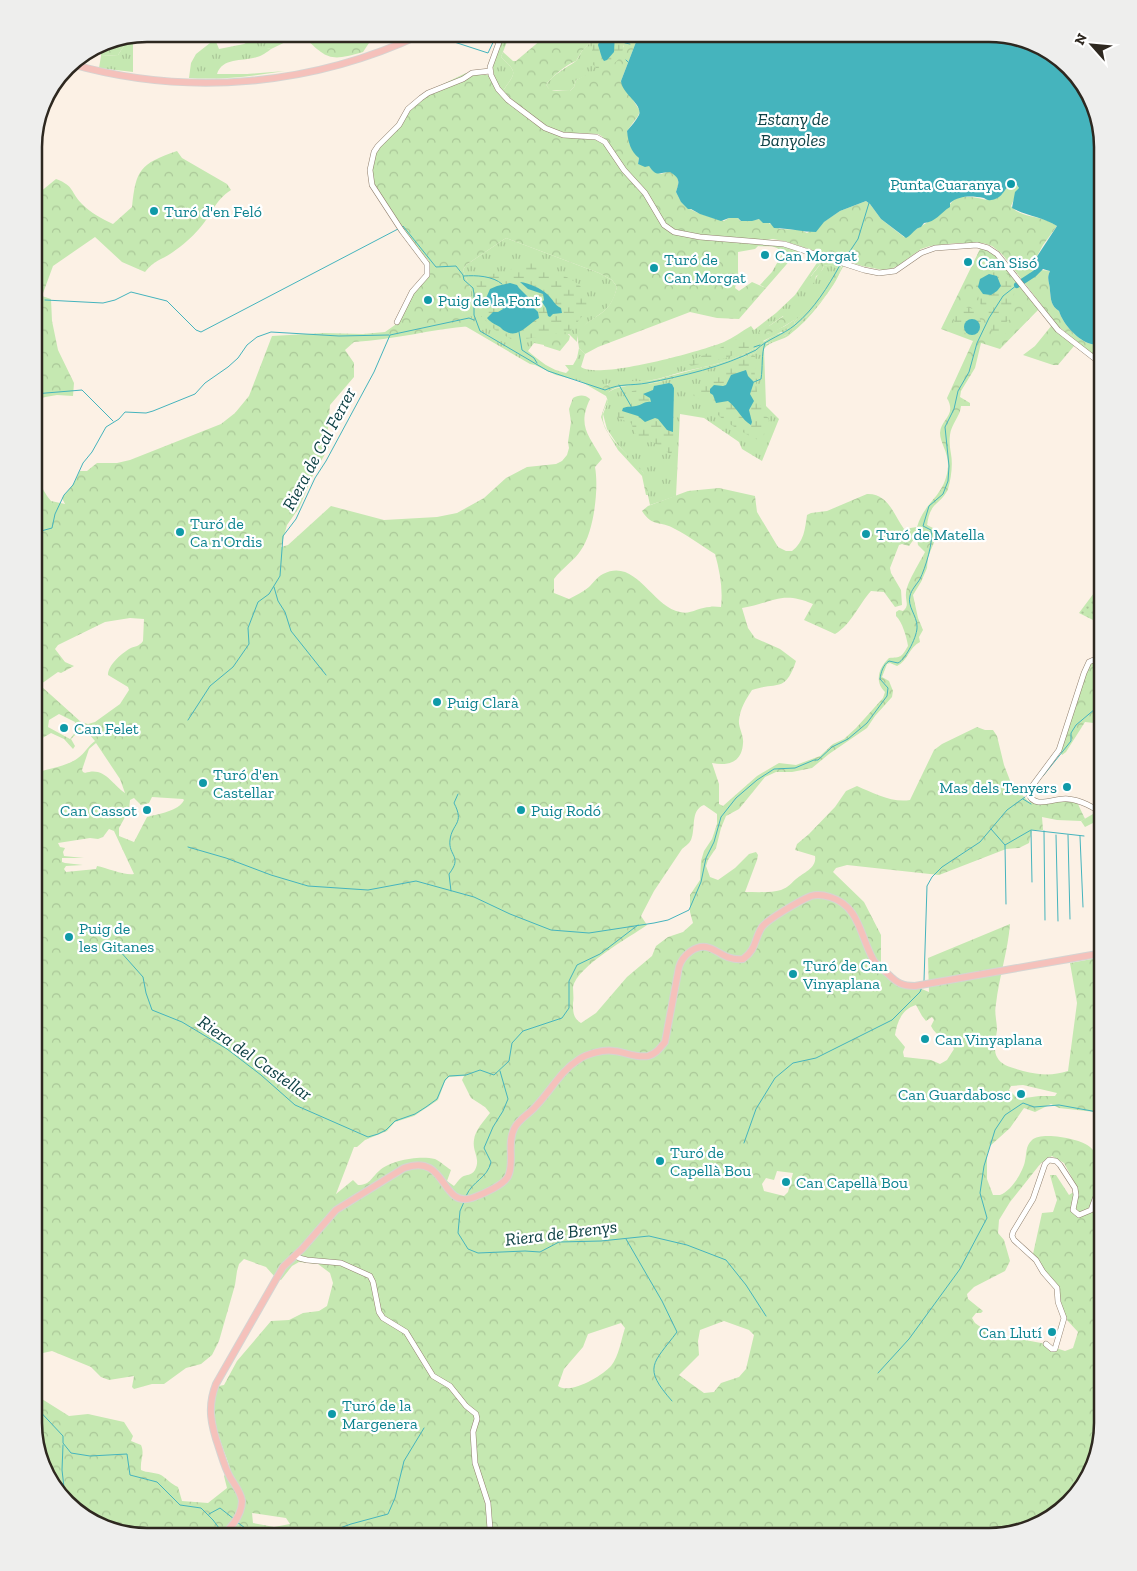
<svg xmlns="http://www.w3.org/2000/svg" width="1137" height="1571" viewBox="0 0 1137 1571" font-family="'Zilla Slab',serif">
	<style>
		.grass { fill: url(#grass-tufts); fill-rule: evenodd }
		.forest { fill: url(#forest-crowns); fill-rule: evenodd }
		.wetland { fill: url(#wetland-marsh); fill-rule: evenodd }
		.garden { fill: url(#garden-dots) }
		.pitch { fill: #c5e8b1 }
		.water { fill: #45b4bd }
		.lines { fill: none; stroke-linecap: round; stroke-linejoin: round }
		.stream { stroke: #45b4bd; stroke-width: 1 }
		.river { stroke: #45b4bd; stroke-width: 6 }
		.minor-casing { stroke: #91806e; stroke-width: 6 }
		.major-casing { stroke: #d5d4d2; stroke-width: 8 }
		.minor { stroke: #fff; stroke-width: 5 }
		.major { stroke: #f5c1bb; stroke-width: 6 }
		.culture-dot { fill: #0f9aa8; stroke: #fff; stroke-width: 2 }
		.labels { text-anchor: middle; dominant-baseline: central; stroke-width: 4.5; stroke-linejoin: round; paint-order: stroke }
		.culture-label { font-size: 16px; fill: #0d838f; stroke: #fff; text-anchor: start }
		.water-label { font-size: 18px; font-style: italic; fill: #0f4246; stroke: #fff }
		.rim { fill: none; stroke: #2e2820; stroke-width: 2.5 }
	</style>
	<defs>
		<pattern id="grass-tufts" width="24" height="20" patternUnits="userSpaceOnUse" patternTransform="scale(1.25)"><rect width="24" height="20" fill="#c5e8b1"/><path d="M3 7l-1-3M5 7V3M7 7l1-3M15 17l-1-3M17 17v-4M19 17l1-3" fill="none" stroke="#aac798"/></pattern>
		<pattern id="forest-crowns" width="20" height="18" patternUnits="userSpaceOnUse" patternTransform="scale(1.25)"><rect width="20" height="18" fill="#c5e8b1"/><path d="M2 6a3 3 0 1 1 6 0M12 15a3 3 0 1 1 6 0" fill="none" stroke="#aac798"/></pattern>
		<pattern id="wetland-marsh" width="20" height="14" patternUnits="userSpaceOnUse" patternTransform="scale(1.25)"><rect width="20" height="14" fill="#c5e8b1"/><path d="M1 5h8M5 5V1M11 12h8M15 12V8" fill="none" stroke="#aac798"/></pattern>
		<pattern id="garden-dots" width="8" height="8" patternUnits="userSpaceOnUse" patternTransform="scale(1.25)"><rect width="8" height="8" fill="#c5e8b1"/><path d="M2 2h.1M6 6h.1" fill="none" stroke="#aac798" stroke-width="1.8" stroke-linecap="round"/></pattern>
	</defs>
	<rect width="100%" height="100%" fill="#fcf1e5"/>
	<g class="grass">
		<path d="M213,34l6,15 25,-5 10,-6 -1,-4h34l-20,14 4,1c-4,3 -9,7 -14,8 -15,5 -34,0 -40,17h30l38,-3c-32,5 -63,9 -96,7l2,-15 5,-9 14,-11z"/>
		<path d="M504,34h6l-9,23c17,17 15,14 2,34 -18,-22 -8,-34 1,-57z"/>
		<path d="M598,34l16,3 4,-3 -13,36c-11,1 -18,6 -29,10l-2,7 -4,4 -20,-1 -4,-5c6,-10 20,-17 30,-24 2,-2 4,-7 6,-10 5,-6 12,-11 16,-17z"/>
		<path d="M133,39v33l-34,-4 2,-12 17,-1 9,-14z"/>
		<path d="M506,238l93,35 13,7 5,7c-2,8 -4,15 -10,21 -11,12 -30,16 -30,34l-8,-8 -25,11 -10,-2 -6,8c12,10 22,19 38,22l3,-3 -4,-5h8l4,-7 2,-10 6,6 -4,13c17,13 121,-16 143,-25 9,-4 18,-11 27,-16l3,4 22,-17 19,-18 26,-38 23,8c-14,27 -31,52 -56,71 -8,5 -18,5 -24,13l2,57 13,13 -17,42 -20,-12 -3,-7 -35,-24 -24,-4 -4,82 -26,9 -7,-33 -26,-28 -10,-15 -4,-15 5,-13 -2,-5 -26,-15 -24,-6 -21,-10 -5,-1 -65,-38h6l-9,-14 1,-5 7,-5 1,-12 -8,-20 3,-5zM821,263l21,3c-9,23 -27,44 -46,60l-2,-3 1,-2c17,-16 34,-31 43,-53l-10,-3 -4,1c-2,7 -8,8 -9,15l-4,-5zM783,316l11,4 -9,6 -18,8 2,-8zM789,327l-3,8 -19,9 -4,-3 18,-9 3,1zM755,348l2,2 -2,3c-31,11 -63,21 -96,29 -18,4 -37,1 -52,11v-9c13,-2 25,-1 38,-3 13,-1 25,-6 37,-9 25,-6 51,-10 73,-24zM669,383l3,1 2,4 -1,44 -28,-36 10,-10z"/>
		<path d="M772,243l27,7 -33,38 -6,-3 12,-13 10,-18c-3,-10 -16,-7 -25,-8l3,-2z"/>
	</g>
	<g class="forest">
		<path d="M148,34h65l-2,3 -78,2 -6,2 -9,14 -17,1v-3l-10,-2 13,-9z"/>
		<path d="M287,34h84v6l-8,12c-34,10 -36,7 -61,-17l-4,1 -27,13 -5,-1z"/>
		<path d="M548,34h50l-16,17 -6,10c-9,3 -26,17 -30,24 6,9 15,5 24,6l4,-4 2,-7c7,-3 13,-7 19,-9 19,-5 20,-9 29,-25l-7,-9 1,-3h29l-11,8 -15,39 19,30 -2,5 -11,15 3,14 9,13 -1,6 11,2 4,5 8,3 8,-3c12,7 10,10 7,21 2,4 4,8 6,11 11,11 28,13 42,18l5,-3h9l2,3 21,-2 19,10 21,1 6,3 33,-22 26,-10 4,3 11,15 23,18c14,-9 29,-18 42,-28 5,-4 6,-11 14,-12 26,-3 32,15 50,-14l5,-1 4,6 -8,18c7,10 24,10 35,14 4,1 7,4 11,6l-14,19 -7,13 6,12 8,1c-4,8 0,12 0,20 1,9 1,15 9,20 4,13 17,27 29,32 6,2 11,2 15,6v14l-45,-37 -56,-72 -10,-8 -9,-3h-26l-27,3 -9,3 -22,16 -8,4 -8,1 -21,-4 -78,-25 -11,-2 -9,1 -9,9 -17,3v24l-3,12 4,3 13,-9 14,6 -27,31 -22,-1 -27,-6 -92,35 -13,7 -6,-6 -2,-15c15,-20 32,-14 40,-46l-5,-7 -13,-7 -93,-35 -40,27 -3,5 8,20 -1,13 -7,4 -1,5 8,4 3,5 -2,5c-40,3 -77,14 -117,16l-9,8 9,13v14l-24,28 -2,23 1,19 -16,28 -14,33 -12,17 -6,22 7,-2 43,-39 53,14 53,-3 20,-4 27,-15 22,-20 21,-11 29,-3 6,-3 5,-6 2,-7 -1,-6 3,-20 -2,-13 4,-11c5,-3 12,-4 17,1 -13,28 -1,36 12,60l-7,8c4,21 -1,65 -14,83 -7,11 -19,18 -27,29v14l15,6c7,-4 14,-7 20,-12 4,-4 8,-10 14,-13 33,-17 49,33 77,38 10,3 19,-5 30,-5 3,-1 7,0 11,0 2,-18 -1,-35 -6,-53 -13,-8 -26,-18 -40,-25 -15,-9 -22,-1 -33,-18l6,-5 40,-15 31,-3 36,8 2,16 21,35 8,4h6c12,-9 13,-22 15,-36l4,-2 16,-2 40,-17c21,-1 27,21 37,35l13,-2c8,-27 28,-30 31,-60 1,-14 -8,-24 -8,-34 1,-15 17,-17 7,-35l26,-57 -32,-12 40,-82 18,11 40,51 -39,40 -19,-6 -6,25 -14,23 -1,6 10,6v3h-9c-1,11 -10,18 -11,29 -1,7 0,12 1,19 2,11 0,25 -3,35 -3,7 -7,10 -12,15 -6,5 -8,14 -9,21l6,3 2,12 -7,17 -1,11 -6,14 -8,13 5,23 5,12 -4,7 1,5c-11,5 -12,19 -23,24l-7,-3 -3,1 -5,13 7,4 4,10 -1,6 -17,19 -8,12 -38,26 -17,14 -20,4h-16l-11,5 -26,32 -13,7 -5,12 -5,20 -8,12 -2,6 4,11 8,3 17,-12 14,-14 7,-2 2,3 -1,5 -12,32c11,0 25,1 36,-2 8,-3 9,-6 15,-11 8,-7 21,-11 19,-23l-20,-6 2,-6 12,-10 26,-27 11,-16 11,-5c16,7 35,17 53,14l24,-50 8,-6 35,-17 8,3h8l4,6 7,29 7,18 17,18 8,3 29,-4 12,2 8,17 -4,2 -24,-1 -15,-3 1,13h-11l-3,13 -10,5 -13,1 -67,26 -92,-10 -11,3 -3,4 31,30 17,33v37l15,13 7,3 14,-1 12,5 -1,-34 82,-34c-2,27 -11,53 -14,80 -2,9 1,17 1,26 -1,8 -4,20 0,27 4,9 17,11 26,14 17,4 29,5 45,0l9,-68 -7,-40 33,-6v142l-7,2 -2,3 1,3 8,5v6l-8,-6 -36,-4 -8,-4 -16,8 -11,-4 -14,20 -20,18 -3,9v24l6,16c2,0 5,0 7,0 11,-4 23,-23 25,-34 2,-8 0,-14 7,-21 9,-9 50,-1 58,7 6,5 9,13 12,20l-2,8 3,11v238l-15,57 -41,41 -57,15h-627l2,-4 -1,-6 -27,4 -11,6h-26l-7,-3 -12,3h-140l-51,-15 -41,-41 -15,-58v-29l35,22 19,-2 36,8 9,14 -2,5 10,4c4,10 -1,14 0,25 6,3 14,2 20,5 5,3 10,9 17,12l4,14 26,2 19,-15 -3,-12 6,-8c-9,-27 -24,-55 -11,-82l5,-1 13,-24 34,-40 18,-1 14,-7 16,-2 8,-5 6,-23 -3,-10 -12,-9 -19,-2 -7,4 -11,14 -6,-3 -9,-10 -22,-8 -5,5 -2,7 -2,14 -16,56 -7,14 -11,9 -15,4 -22,16h-12l-18,5 -2,-2 2,-11 -25,4 -8,-3 -10,-10 -39,-16 -18,4v-582c13,-4 34,-7 44,-15 7,-5 10,-12 17,-17l-6,-7 -9,-4 -9,9 4,7 -2,3 -9,-10 -13,-6 -17,10v-19l7,-2 2,-3 -2,-9 -7,-5v-245c3,16 6,28 17,41l14,3 -3,-6 12,-15 6,-12h7l10,-8h20l13,-3 91,-36 14,-11 14,-17 23,-60 52,-3 39,1 22,-2 10,-7 21,-37 12,-16 1,-11 -16,-18 -40,-58 -1,-19 5,-18 34,-42 26,-19 29,-14 3,3 6,-2 14,1 7,16 53,41 46,6 8,-1 -5,-3c-12,-1 -25,0 -36,-2 -19,-4 -46,-28 -59,-41 13,-20 15,-17 -2,-34l2,-5 10,9h3zM916,534l2,11 7,7c-5,10 -18,30 -19,41 -1,8 4,12 -3,18l-4,-1 -3,2v4c6,5 11,22 12,30 -7,12 -7,11 -19,12 -10,9 -15,24 -4,34l-2,6 -27,30 -12,11 -11,5 -13,12 -24,9 -17,-2 -22,13 -34,30 -4,-2v-20l-7,-21c16,3 30,0 31,-20 1,-8 -5,-16 -4,-23 1,-11 7,-21 13,-30 25,-9 33,4 44,-29l-16,-12 -25,-11 -7,-10 -6,-20c31,-5 39,-18 71,-4l-9,16 31,14c16,-9 24,-30 36,-43l13,1 11,15 7,-2 -1,-15 -10,-17 -1,-5 9,-23 3,-1 7,2 5,-7zM130,618l14,1 -1,22c-4,6 -9,5 -14,8 -8,5 -21,16 -21,26l20,12 1,3 -9,14 -25,18 -7,2 -7,-2 -40,-36v-2l17,-12 3,1 13,-7 -9,-4 -10,-13 3,-4 47,-23zM59,714l16,8 -1,6 3,2 -7,9 -22,-12 1,-7zM96,743l24,36 5,14c-13,-9 -21,-27 -40,-20l-2,-1 -1,-2 7,-21zM152,797l31,2 1,1c-5,11 -26,14 -37,17l-13,25 -15,-6v-8l10,-18 1,-10 4,-2 7,7 8,-2zM704,805l13,9v10l-5,15 -8,12 -3,10 -1,19 -10,15v17l3,11 -10,9 -15,5 -12,9 -4,10 -25,21 -31,36 -15,10c-8,-5 -8,-11 -8,-20 1,-5 0,-11 0,-16 4,-21 57,-50 74,-62l-6,-9 13,-25 28,-42c3,-3 7,-5 9,-9 5,-11 -1,-30 13,-35zM109,829l5,2 20,43c-8,2 -27,-6 -37,-8l-1,3 -30,3 -2,-3 2,-3 17,-1 -18,-2 -3,-1v-4h22l-20,-2 -1,-4 2,-4 -5,-1 -2,-4 32,-5 8,1 5,-2zM916,1005l6,11 4,5 6,-4 2,3 -3,6c5,11 17,13 23,23l-7,11 -7,4 -9,-4 -27,-3 -1,-5 2,-5 -10,-12c2,-13 7,-26 21,-30zM464,1076l-2,4 9,18 14,9 5,6c-6,8 -15,17 -16,27 -2,12 7,18 1,30 -4,6 -8,4 -13,7 -3,2 -6,7 -8,9l-7,-5 4,-11c-5,-3 -11,-9 -16,-11 -15,-4 -45,1 -56,12 -8,7 -9,14 -21,14l-5,-5 -17,14 18,-47h3l8,-7 22,-9 8,-9 19,-6 24,-16 7,-19 4,-4zM1023,1085l34,8 -2,3h-16l-21,3 -9,-9 2,-4zM1052,1156l12,7 14,26 -9,6 -13,-20h-6l7,25 -4,12 -11,1 -9,41 22,35 5,20 7,11 11,12 -5,16 -8,3 -24,-8 -52,-10 -14,-10 -3,-5 4,-5h5l2,-2 -15,-12 -1,-5 7,-7 31,-16 5,-10 -6,-21 -6,-7 1,-13 11,-18 31,-39zM777,1171l16,2 -5,19 -4,4 -20,-5 -2,-7 4,-6 8,2zM724,1321l25,9 5,5 -8,34 -7,8 -18,6 -7,9 -10,1 -25,-18 20,-20 -1,-14 2,-11zM621,1323l4,5c-4,12 -6,28 -14,38 -9,10 -41,29 -53,20l6,-17 19,-22 5,-13zM252,1513l34,5 4,6 -16,3 -21,-4z"/>
		<path d="M177,151l5,7 45,26 4,6c-16,10 -20,26 -32,39 -7,8 -17,17 -26,23 -13,9 -17,7 -28,20l-23,-10 -27,-25 -42,29 -11,30 9,3 1,22 6,29 16,33 -1,13 -16,-1 -23,4v-202l22,-18c19,7 14,13 26,25 9,9 20,15 31,20l19,-17c4,-38 8,-43 45,-56z"/>
		<path d="M824,259l17,6c0,18 -31,49 -45,61l-2,-3 1,-2c16,-17 34,-30 42,-53l-9,-3 -4,1 -4,8 -4,2 -1,5 -6,8h-2c-1,-12 12,-19 15,-29z"/>
		<path d="M788,313h4l3,3 -1,4c-9,6 -20,13 -31,15l-4,-2 2,-4 8,-3z"/>
		<path d="M1052,325l22,21 -16,19h-5l-30,-10 12,-9z"/>
		<path d="M789,327l3,1v2c-6,6 -21,15 -30,13 6,-4 14,-11 22,-10z"/>
		<path d="M565,332l5,4 -1,4 -9,11 -16,-5v-2c5,-9 11,-10 21,-12z"/>
		<path d="M755,348l2,3 -2,2c-35,13 -71,25 -108,31 -14,3 -31,-1 -40,10l-5,-5c9,-11 28,-7 41,-8 12,0 26,-5 38,-8 25,-7 52,-11 74,-25z"/>
		<path d="M607,399l1,2c-1,3 -4,7 -5,11 -4,24 29,43 40,60 4,6 4,15 5,23h-2l-4,-19 -24,-26 -13,-22 -4,-11z"/>
		<path d="M1098,660l5,1v70l-9,-8 -9,-1 -19,30 -4,3 -2,-3 25,-79 5,-10z"/>
	</g>
	<g class="wetland">
		<path d="M598,34h20l-1,3 8,3 -4,17 -12,11 -8,2 -5,-2 -6,-7 4,-20z"/>
		<path d="M528,261c5,2 9,5 14,7 18,6 52,15 44,41 -3,9 -13,16 -17,25l-4,-2 -13,2 -4,4 -3,-2 -27,4 -7,-1 -16,-9 -14,-14 -1,-8v-13l-5,-13 8,-7 25,-3 9,-8z"/>
		<path d="M996,263l5,3 17,23c-9,9 -4,18 -6,29l-5,3 -1,4 3,3 -4,6 -7,3c-13,-12 -14,-23 -19,-38 -3,-11 -7,-16 -3,-27l6,-2 4,2 4,-2 1,-5z"/>
		<path d="M960,306l14,3c7,10 11,17 3,28 -8,0 -21,-8 -23,-17 -1,-3 1,-8 3,-12zM969,319l10,9 -4,7 -10,-5 1,-6z"/>
		<path d="M748,333l6,14 -31,12 -32,7 -2,-2 5,-5 28,-12z"/>
		<path d="M753,355l2,1c2,7 -1,14 0,20 3,22 2,25 14,44l-3,12 -6,8c-6,0 -36,-19 -41,-24 -3,-4 -5,-10 -10,-13 -7,-4 -16,-5 -19,-12l37,-25z"/>
		<path d="M669,383l3,1 2,4 -1,60 -2,7 -11,-9 -24,-11 -5,-12 -11,-4 -8,-7 2,-7 17,-1v-10l1,-3z"/>
	</g>
	<path class="garden" d="M1103,581v77l-5,-3 -2,-2 7,-28 -24,-12z"/>
	<path class="pitch" d="M1093,814l4,7 -12,6 -4,-6z"/>
	<g class="water">
		<path d="M602,34h13l-1,18 -7,8 -3,1 -2,-3 -4,-13z"/>
		<path d="M647,34h349l51,15 41,41 15,58v201c-4,-4 -9,-4 -15,-6 -12,-5 -25,-19 -29,-32 -8,-5 -8,-11 -9,-20 0,-8 -4,-12 0,-20 -8,-2 -12,-3 -14,-13l21,-32c-14,-9 -30,-10 -45,-18l3,-16 4,-4 -2,-3h-2l-1,-3c-10,4 -10,17 -23,18 -3,1 -5,-1 -7,-2 -12,-2 -24,-3 -34,5v4c-10,6 -14,15 -26,16l-3,4c-6,1 -9,8 -15,11l-25,-19 -11,-15 -4,-3 -26,10 -16,11 -8,10c-13,0 -28,-4 -42,-4l-4,-5h-7l-4,-4 -7,2h-11l-3,-3h-9l-8,3 -21,-7 -9,-5h-3l-7,-7 -5,-10c3,-10 5,-13 -6,-20 -11,0 -13,6 -21,-6l-4,1 -7,-3 1,-6c-8,-6 -11,-16 -12,-27 4,-5 9,-10 12,-16 4,-11 -17,-21 -18,-34l15,-39z"/>
		<path d="M989,274l8,2 4,10 -4,5 -6,4 -8,-1 -5,-7 2,-8z"/>
		<path d="M520,282c9,1 20,6 27,12 6,5 7,11 14,14l1,5 -9,1 -3,3 -2,-1 -2,-8 -4,-6 2,-2 -1,-6 -15,-5z"/>
		<path d="M510,283l7,2 2,3 16,16 -1,4 4,4 1,6c-10,5 -20,20 -32,14 -3,-1 -5,-3 -7,-5 -5,-3 -9,-4 -13,-9l6,-6h5l5,-3 -2,-3 -5,-2 -4,2h-6l-2,-3 6,-14 7,-3z"/>
		<circle cx="972" cy="327" r="8"/>
		<path d="M746,370l2,6 6,6 -4,12 4,7 -5,9 3,12 -1,3c-9,-5 -14,-17 -23,-24l-12,2 -3,-8 -3,-2v-4l4,-4 9,1 3,-1 5,-10z"/>
		<path d="M669,383l3,1 2,4 -1,44 -6,-2 -9,-11 -3,-1 -10,4 -7,-6 -16,-5 1,-3c5,-2 8,-1 13,-2 6,-1 9,-5 15,-4l-1,-4 -7,-4 10,-4 1,-4z"/>
	</g>
	<g class="lines">
		<g class="stream">
			<path d="M438,34l7,5 43,14 9,-19"/>
			<path d="M625,43l5,1"/>
			<path d="M626,60l2,2"/>
			<path d="M402,227l1,-1 33,41 20,-1 7,9 1,5 9,8 1,6v21l6,16 68,40 57,19c16,-7 26,-4 42,-7 36,-7 76,-16 109,-33 11,-11 27,-15 39,-25 19,-16 33,-38 45,-60"/>
			<path d="M844,260l14,-21 11,-36"/>
			<path d="M464,276c12,-1 29,0 38,8"/>
			<path d="M45,300l58,3 12,-3 16,-8 36,9 29,29 5,2 197,-103"/>
			<path d="M519,332l3,18 12,8 3,5"/>
			<path d="M754,347l6,-2"/>
			<path d="M754,382l7,-3c2,-12 0,-24 4,-36"/>
			<path d="M619,385l12,21"/>
			<path d="M34,394l48,-4 31,31"/>
			<path d="M34,567l3,-28 4,-8 11,-3 3,-14 9,-19 9,-10 10,-22 9,-11 14,-25 13,-8 6,-7 21,1 7,-2 42,-17 10,-11 23,-16 10,-9 9,-13 10,-8 14,-5 68,4 50,-1"/>
			<path d="M274,587l4,14 7,11 6,19 35,44"/>
			<path d="M188,720l22,-34 23,-19 16,-23 -1,-16 10,-26 11,-8 11,-18 3,-40 13,-17 19,-41 11,-17 48,-89 16,-37 79,-17 5,2"/>
			<path d="M1043,776l28,-35v-8l5,-8 19,-16 8,-3"/>
			<path d="M1023,799l8,5"/>
			<path d="M991,829l14,16 26,-15 53,6"/>
			<path d="M1031,831l1,51"/>
			<path d="M1044,831l1,89"/>
			<path d="M1056,835l2,86"/>
			<path d="M1068,835l2,84"/>
			<path d="M1080,836l3,71"/>
			<path d="M1005,845l1,59"/>
			<path d="M188,847l38,11 45,17 37,11 60,4 48,-9 58,16 36,17 41,16 38,3 65,-10 14,-3 21,-10 12,-28 5,-24 8,-16 7,-25 15,-19 21,-18 17,-11 21,-1 19,-8h4l14,-13 16,-8 19,-16 20,-27 1,-8 -8,-9c1,-7 3,-14 9,-18l9,2c8,-4 20,-28 19,-37 0,-10 -10,-20 -7,-30 1,-6 7,-12 10,-17 5,-10 14,-38 11,-49l-8,-4 6,-20 14,-12 5,-13 1,-15 -4,-39 9,-18 4,-18 11,-19 8,-29 12,-25 14,-22 14,-11"/>
			<path d="M451,891l-2,-17c14,-18 -1,-18 1,-34 2,-17 15,-16 4,-37l4,-9"/>
			<path d="M119,950l24,27 3,16 6,17 30,12 45,27 34,26 34,30 73,32 10,-3 8,-4 9,-9 20,-7 11,-7 11,-8 8,-19 4,-4 17,-1 14,-5 14,5 15,-14 3,-18 11,-12 39,-13 7,-10v-27l8,-16 23,-11 38,-29"/>
			<path d="M924,981l3,-95 5,-9 10,-10 38,-25 27,-32 18,-13"/>
			<path d="M744,1143l12,-34 19,-31 18,-15 23,-5 76,-38 28,-28 2,-5"/>
			<path d="M466,1196c7,-16 21,-17 25,-34l-7,-14 9,-21 10,-16 5,-12 -8,-28"/>
			<path d="M464,1202l-4,9 -2,22 10,16 10,4 47,-2 15,1 19,-10 42,-1 48,-5 38,9 39,15 20,25 20,31"/>
			<path d="M626,1239l36,62 15,31c-24,32 -35,35 -5,69"/>
			<path d="M878,1373l31,-34 51,-70 27,-51 -7,-25 4,-27 11,-36 10,-15 18,-12 11,4 25,-2 44,8"/>
			<path d="M34,1405l29,31v7l8,10 19,3 37,-2 3,21 27,7 23,23 21,3 12,12 9,12"/>
			<path d="M63,1445l-1,25 3,26"/>
			<path d="M209,1514l11,-6 14,11"/>
			<path d="M237,1522l8,6 38,2 17,7"/>
			<path d="M315,1537l36,-13 37,-10 7,-16 9,-37 20,-33"/>
		</g>
		<path class="river" d="M1017,285l17,-11 6,-6"/>
		<g class="minor-casing">
			<g id="minor">
				<path d="M502,34l-12,33 1,8 7,14 10,11 37,28 18,7 33,2 9,5 19,28 21,23 19,32 10,7 26,5 84,7 80,26 15,3 16,-2 26,-18 14,-5 42,-3 11,3 9,6 61,76 45,35"/>
				<path d="M397,322l15,-30 15,-17v-11l-25,-33 -30,-46 -2,-15 4,-18 4,-6 21,-21 9,-16 13,-11 7,-5 35,-14 9,-6 18,-2"/>
				<path d="M1103,816c-7,-9 -24,-16 -35,-17 -12,-2 -34,11 -39,-5l1,-5 29,-39 25,-77 5,-11 9,-4 5,2"/>
				<path d="M1103,881c-6,-15 -2,-34 0,-50"/>
				<path d="M296,1255l3,3 8,2 34,3 29,13 3,6 6,30 4,6 23,14 27,44 17,10 16,20 10,8 1,5 -4,13 2,31 13,40 2,26 8,8"/>
				<path d="M1046,1344l6,5h3l9,-31 -6,-16 -1,-14 -14,-16 -7,-12 -22,-20 -2,-4 1,-4 20,-33 12,-35 4,-4 7,1 4,4 15,23 1,7 -3,15 6,5 12,-5 12,-33"/>
			</g>
		</g>
		<g class="major-casing">
			<g id="major">
				<path d="M71,64c117,33 241,22 351,-30"/>
				<path d="M221,1537c10,-9 21,-22 21,-36 -1,-9 -8,-17 -12,-24 -5,-9 -8,-20 -11,-29 -8,-23 -12,-41 -3,-64l67,-117 19,-18 34,-39 68,-42c43,-16 36,40 68,30 9,-3 35,-14 37,-24 5,-15 -2,-30 5,-45 5,-11 16,-15 23,-24 14,-15 24,-34 41,-45 8,-6 26,-11 36,-9 11,1 22,7 34,5 8,-2 12,-8 17,-14l14,-75c2,-7 5,-11 12,-16 21,-14 28,11 52,8 14,-10 11,-20 19,-32 6,-8 39,-27 49,-31 6,-2 13,-1 19,1 30,9 30,40 44,64 4,5 9,9 14,13 9,9 14,12 27,12l188,-33"/>
			</g>
		</g>
		<use href="#minor" class="minor"/>
		<use href="#major" class="major"/>
	</g>
	<g class="culture-dot">
		<circle cx="1011" cy="184" r="5"/>
		<circle cx="154" cy="211" r="5"/>
		<circle cx="765" cy="255" r="5"/>
		<circle cx="968" cy="262" r="5"/>
		<circle cx="654" cy="268" r="5"/>
		<circle cx="428" cy="300" r="5"/>
		<circle cx="180" cy="532" r="5"/>
		<circle cx="866" cy="534" r="5"/>
		<circle cx="437" cy="702" r="5"/>
		<circle cx="64" cy="728" r="5"/>
		<circle cx="203" cy="783" r="5"/>
		<circle cx="1067" cy="787" r="5"/>
		<circle cx="147" cy="810" r="5"/>
		<circle cx="521" cy="810" r="5"/>
		<circle cx="69" cy="937" r="5"/>
		<circle cx="793" cy="974" r="5"/>
		<circle cx="925" cy="1039" r="5"/>
		<circle cx="1021" cy="1094" r="5"/>
		<circle cx="660" cy="1161" r="5"/>
		<circle cx="786" cy="1182" r="5"/>
		<circle cx="1052" cy="1332" r="5"/>
		<circle cx="332" cy="1414" r="5"/>
	</g>
	<g class="labels">
		<g class="culture-label">
			<text x="1001" y="184" text-anchor="end">Punta Cuaranya</text>
			<text x="164" y="211">Turó d'en Feló</text>
			<text x="775" y="255">Can Morgat</text>
			<text x="664" y="259">Turó de<tspan x="664" dy="18">Can Morgat</tspan></text>
			<text x="978" y="262">Can Sisó</text>
			<text x="438" y="300">Puig de la Font</text>
			<text x="190" y="523">Turó de<tspan x="190" dy="18">Ca n'Ordis</tspan></text>
			<text x="876" y="534">Turó de Matella</text>
			<text x="447" y="702">Puig Clarà</text>
			<text x="74" y="728">Can Felet</text>
			<text x="213" y="774">Turó d'en<tspan x="213" dy="18">Castellar</tspan></text>
			<text x="1057" y="787" text-anchor="end">Mas dels Tenyers</text>
			<text x="137" y="810" text-anchor="end">Can Cassot</text>
			<text x="531" y="810">Puig Rodó</text>
			<text x="79" y="928">Puig de<tspan x="79" dy="18">les Gitanes</tspan></text>
			<text x="803" y="965">Turó de Can<tspan x="803" dy="18">Vinyaplana</tspan></text>
			<text x="935" y="1039">Can Vinyaplana</text>
			<text x="1011" y="1094" text-anchor="end">Can Guardabosc</text>
			<text x="670" y="1152">Turó de<tspan x="670" dy="18">Capellà Bou</tspan></text>
			<text x="796" y="1182">Can Capellà Bou</text>
			<text x="1042" y="1332" text-anchor="end">Can Llutí</text>
			<text x="342" y="1405">Turó de la<tspan x="342" dy="18">Margenera</tspan></text>
		</g>
		<g class="water-label">
			<text x="793" y="119">Estany de<tspan x="793" dy="21">Banyoles</tspan></text>
			<text transform="translate(319 449) rotate(-62)">Riera de Cal Ferrer</text>
			<text transform="translate(255 1058) rotate(35)">Riera del Castellar</text>
			<text transform="translate(561 1233) rotate(-7)">Riera de Brenys</text>
		</g>
	</g>
	<path d="M0 0H1137V1571H0ZM147 42H989A105 105 0 0 1 1094 147V1423A105 105 0 0 1 989 1528H147A105 105 0 0 1 42 1423V147A105 105 0 0 1 147 42Z" fill="#eeeeed" fill-rule="evenodd"/>
	<path class="rim" d="M147 42H989A105 105 0 0 1 1094 147V1423A105 105 0 0 1 989 1528H147A105 105 0 0 1 42 1423V147A105 105 0 0 1 147 42Z"/>
	<g transform="translate(1092 45) rotate(297)" stroke="#ffffff" stroke-width="4" paint-order="stroke">
	<path d="M0-4L9 19L0 12L-9 19Z" fill="#2e2820"/>
	<text y="-8" font-size="14" font-weight="bold" text-anchor="middle" fill="#2e2820">N</text>
	</g>
</svg>
